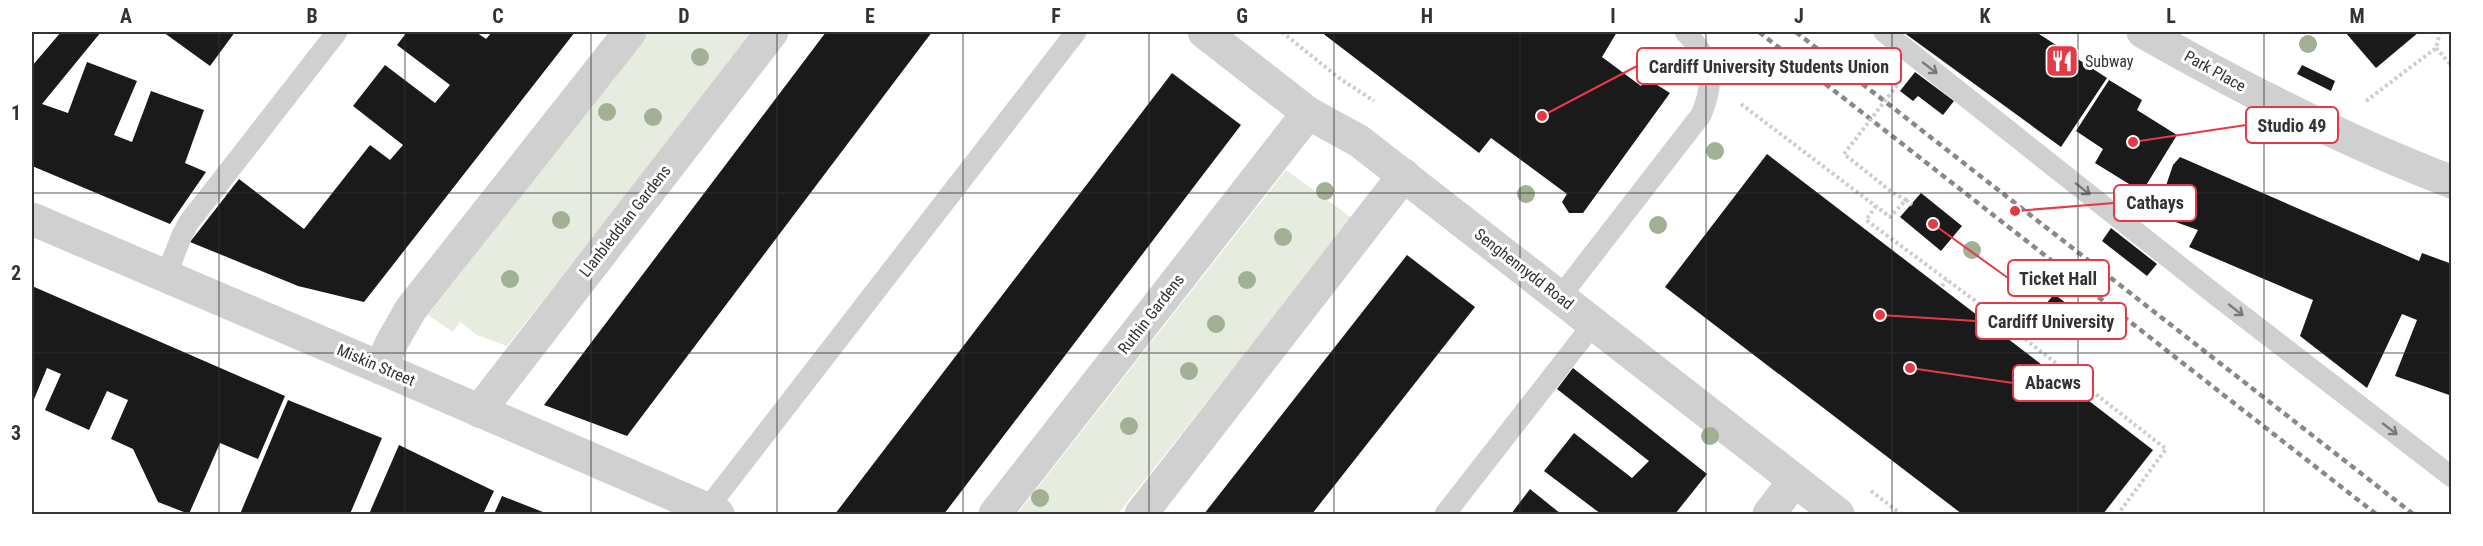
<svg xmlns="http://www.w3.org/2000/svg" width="2483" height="546" viewBox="0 0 2483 546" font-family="'Roboto Condensed',sans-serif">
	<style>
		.green { fill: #e6ecdf }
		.building { fill: #1a1a1a }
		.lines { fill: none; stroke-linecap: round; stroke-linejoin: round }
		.path { stroke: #cdcdcd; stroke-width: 4; stroke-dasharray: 3 3; stroke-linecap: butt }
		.service { stroke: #d0d0d0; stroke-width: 21 }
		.minor { stroke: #d0d0d0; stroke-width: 33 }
		.tertiary { stroke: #d0d0d0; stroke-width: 33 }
		.rail { stroke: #888; stroke-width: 4.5; stroke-dasharray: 6 4.5; stroke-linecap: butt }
		.path-bridge { stroke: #cdcdcd; stroke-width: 4; stroke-dasharray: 3 3; stroke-linecap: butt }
		.tree { fill: #a2b095 }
		.oneway { stroke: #7a7a7a }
		.grid { fill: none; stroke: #333; stroke-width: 1.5; stroke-opacity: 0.55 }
		.labels { text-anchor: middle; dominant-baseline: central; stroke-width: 6; stroke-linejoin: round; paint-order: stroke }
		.poi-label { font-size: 16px; fill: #333; stroke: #fff; text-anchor: start }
		.street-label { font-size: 16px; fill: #333; stroke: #fff }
		.leader { fill: none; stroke: #e63946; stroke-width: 2 }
		.callout-dot { fill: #e63946; stroke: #fff; stroke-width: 2 }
		.callout { fill: #fff; stroke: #e63946; stroke-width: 2 }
		.callout-label { font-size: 18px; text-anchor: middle; font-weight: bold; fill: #333 }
		.neatline { fill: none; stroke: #333; stroke-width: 2 }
		.grid-label { font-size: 20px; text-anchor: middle; font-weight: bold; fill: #333 }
	</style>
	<rect width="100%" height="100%" fill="#fff"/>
	<g class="green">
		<path d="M649,32h106l-248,314 -30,-11 -17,-13 -7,10 -25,-17z"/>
		<path d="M1286,170l66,48 -234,296h-101z"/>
	</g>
	<g class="building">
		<path d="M61,32h40l-59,72 26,9 19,-51 50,19 -23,54 18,7 19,-51 53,19 -19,53 21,9 -36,52 -138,-58v-100z"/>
		<path d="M163,32h72l-25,34z"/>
		<path d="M407,32h69l10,7 6,-7h83l-211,270 -66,-16 -108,-44 49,-63 65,50 66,-84 20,15 13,-15 -50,-39 32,-41 50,38 15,-18 -53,-40z"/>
		<path d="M826,32h106l-305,404 -83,-31z"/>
		<path d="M1321,32h296l-15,25 39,29 5,-8 24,15 -87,120h-14l-7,-11 5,-8 -76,-56 -12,15z"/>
		<path d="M1903,32h133l71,46 -46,69z"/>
		<path d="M2345,32h74l-43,36z"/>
		<path d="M2302,65l33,16 -4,10 -34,-17z"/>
		<path d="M1915,72l39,29 -11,14 -25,-19 -5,5 -13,-10z"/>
		<path d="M1172,73l69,52 -297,389h-109z"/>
		<path d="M2109,80l33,20 -5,10 40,25 -35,57 -47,-29 8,-14 -27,-18z"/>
		<path d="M1767,154l386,296 -50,64h-141l-297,-227z"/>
		<path d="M2180,157l239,104 3,-8 30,11v132l-57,-20 22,-56 -15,-6 -35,74 -67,-52 13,-36 -124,-53 9,-17 -42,-15 17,-50z"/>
		<path d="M1921,193l41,33 -21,25 -41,-34z"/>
		<path d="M2111,228l46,36 -10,12 -45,-35z"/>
		<path d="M1407,255l68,52 -163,207h-108z"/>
		<path d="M32,286l253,110 -27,63 -38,-16 -31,71 -31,-12 -25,-53 -22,-10 17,-39 -21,-9 -18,39 -44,-20 16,-36 -14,-6 -15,36z"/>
		<path d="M2054,294l41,31 -8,10 -41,-31z"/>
		<path d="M1573,368l134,106 -32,40h-74l-57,-43 30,-38 58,45 17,-17 -92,-72z"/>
		<path d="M288,400l94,38 -32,76h-110z"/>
		<path d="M399,445l95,46 -11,23h-114z"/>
		<path d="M1530,489l31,25h-50z"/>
		<path d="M502,496l46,18h-54z"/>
	</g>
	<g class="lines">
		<g class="path">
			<path d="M1282,32l57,46 35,23"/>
			<path d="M2436,48l16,18"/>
			<path d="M2366,101l70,-53 4,-16"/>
			<path d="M1741,104l149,113 16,-17 -13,-7 -49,-39"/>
			<path d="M1906,200l6,5"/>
			<path d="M1876,206l-10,14 123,91 177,138 -48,65"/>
			<path d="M1942,286l5,-6"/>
			<path d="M1871,491l30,23"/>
		</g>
		<g class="service">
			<path d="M1884,32l333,264 235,181"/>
			<path d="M166,276l16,-41 7,-13 148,-190"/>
			<path d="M1560,297l141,-182c15,-35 11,-56 -16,-83"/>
			<path d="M707,509l369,-477"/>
			<path d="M1445,514l149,-191"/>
		</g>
		<g class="minor">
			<path d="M1204,32l104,81 51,28 479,373"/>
			<path d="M32,219l349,149 337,146"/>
			<path d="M381,368l11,-26 19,-33 219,-277"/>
			<path d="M479,411l293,-379"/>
			<path d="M995,514l313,-401"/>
			<path d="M1141,514l263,-339"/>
			<path d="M1769,514l25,-33"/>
		</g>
		<path class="tertiary" d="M2143,32c100,57 201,109 309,150"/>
		<g class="rail">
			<path d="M1759,32l617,482"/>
			<path d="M1796,32l617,482"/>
		</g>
		<path class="path-bridge" d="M1844,154l57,-74"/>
	</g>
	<g class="tree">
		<circle cx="2308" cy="44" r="9"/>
		<circle cx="700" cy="57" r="9"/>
		<circle cx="607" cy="112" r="9"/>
		<circle cx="653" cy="117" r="9"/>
		<circle cx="1715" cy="151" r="9"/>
		<circle cx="1325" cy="191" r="9"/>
		<circle cx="1526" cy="194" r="9"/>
		<circle cx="561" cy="220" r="9"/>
		<circle cx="1658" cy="225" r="9"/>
		<circle cx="1283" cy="237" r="9"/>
		<circle cx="1972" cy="250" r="9"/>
		<circle cx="510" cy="279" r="9"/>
		<circle cx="1247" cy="280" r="9"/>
		<circle cx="1216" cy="324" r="9"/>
		<circle cx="1189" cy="371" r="9"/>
		<circle cx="1129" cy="426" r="9"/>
		<circle cx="1710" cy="436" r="9"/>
		<circle cx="1040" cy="498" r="9"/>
	</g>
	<defs><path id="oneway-shaft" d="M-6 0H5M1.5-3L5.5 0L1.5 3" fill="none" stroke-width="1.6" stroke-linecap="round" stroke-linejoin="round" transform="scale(1.5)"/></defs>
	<g class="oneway">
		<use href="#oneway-shaft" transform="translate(1930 68) rotate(38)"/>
		<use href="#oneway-shaft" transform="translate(2083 189) rotate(38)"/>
		<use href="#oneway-shaft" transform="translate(2236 310) rotate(38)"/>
		<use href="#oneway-shaft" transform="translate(2390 429) rotate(38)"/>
	</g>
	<path class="grid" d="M219,32v482M405,32v482M591,32v482M777,32v482M963,32v482M1149,32v482M1334,32v482M1520,32v482M1706,32v482M1892,32v482M2078,32v482M2264,32v482M32,193h2420M32,353h2420"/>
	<defs>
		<g id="restaurant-square" transform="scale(1.725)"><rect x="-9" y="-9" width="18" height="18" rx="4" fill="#e63946" stroke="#fff"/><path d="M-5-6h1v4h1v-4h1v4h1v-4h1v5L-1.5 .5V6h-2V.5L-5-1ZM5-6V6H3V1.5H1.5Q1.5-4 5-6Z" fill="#fff"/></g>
	</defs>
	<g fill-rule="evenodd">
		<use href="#restaurant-square" x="2062" y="61"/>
	</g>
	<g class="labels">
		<g class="poi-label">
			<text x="2085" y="61">Subway</text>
		</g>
		<g class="street-label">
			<text transform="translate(2215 71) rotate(29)">Park Place</text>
			<text transform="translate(625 221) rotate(-52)">Llanbleddian Gardens</text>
			<text transform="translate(1524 269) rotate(38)">Senghennydd Road</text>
			<text transform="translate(1151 314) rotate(-52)">Ruthin Gardens</text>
			<text transform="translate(376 365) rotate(23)">Miskin Street</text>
		</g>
	</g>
	<path class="leader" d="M1542 116L1637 66M2133 142L2246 125M2015 211L2114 203M1933 224L2008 278M1880 315L1976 321M1910 368L2013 383"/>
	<g class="callout-dot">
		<circle cx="1542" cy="116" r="6"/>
		<circle cx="2133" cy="142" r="6"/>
		<circle cx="2015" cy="211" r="6"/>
		<circle cx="1933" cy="224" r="6"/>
		<circle cx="1880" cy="315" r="6"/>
		<circle cx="1910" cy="368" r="6"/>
	</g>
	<g class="callout">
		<rect x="1637" y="48" width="264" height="36" rx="6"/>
		<rect x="2246" y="107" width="92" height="36" rx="6"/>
		<rect x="2114" y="185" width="82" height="36" rx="6"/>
		<rect x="2008" y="260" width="101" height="36" rx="6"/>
		<rect x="1976" y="303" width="150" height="36" rx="6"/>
		<rect x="2013" y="365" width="80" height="36" rx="6"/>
	</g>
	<g class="callout-label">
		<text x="1769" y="73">Cardiff University Students Union</text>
		<text x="2292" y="132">Studio 49</text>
		<text x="2155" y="209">Cathays</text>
		<text x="2058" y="285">Ticket Hall</text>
		<text x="2051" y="328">Cardiff University</text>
		<text x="2053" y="389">Abacws</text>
	</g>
	<rect width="2483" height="546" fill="none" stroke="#ffffff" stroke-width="66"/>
	<rect x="33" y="33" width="2417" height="480" class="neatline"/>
	<g class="grid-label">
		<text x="126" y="23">A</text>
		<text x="312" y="23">B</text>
		<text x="498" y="23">C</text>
		<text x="684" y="23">D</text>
		<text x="870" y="23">E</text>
		<text x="1056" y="23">F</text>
		<text x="1242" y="23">G</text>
		<text x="1427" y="23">H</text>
		<text x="1613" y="23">I</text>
		<text x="1799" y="23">J</text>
		<text x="1985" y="23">K</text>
		<text x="2171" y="23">L</text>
		<text x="2357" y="23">M</text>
		<text x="16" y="120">1</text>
		<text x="16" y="280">2</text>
		<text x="16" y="440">3</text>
	</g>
</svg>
